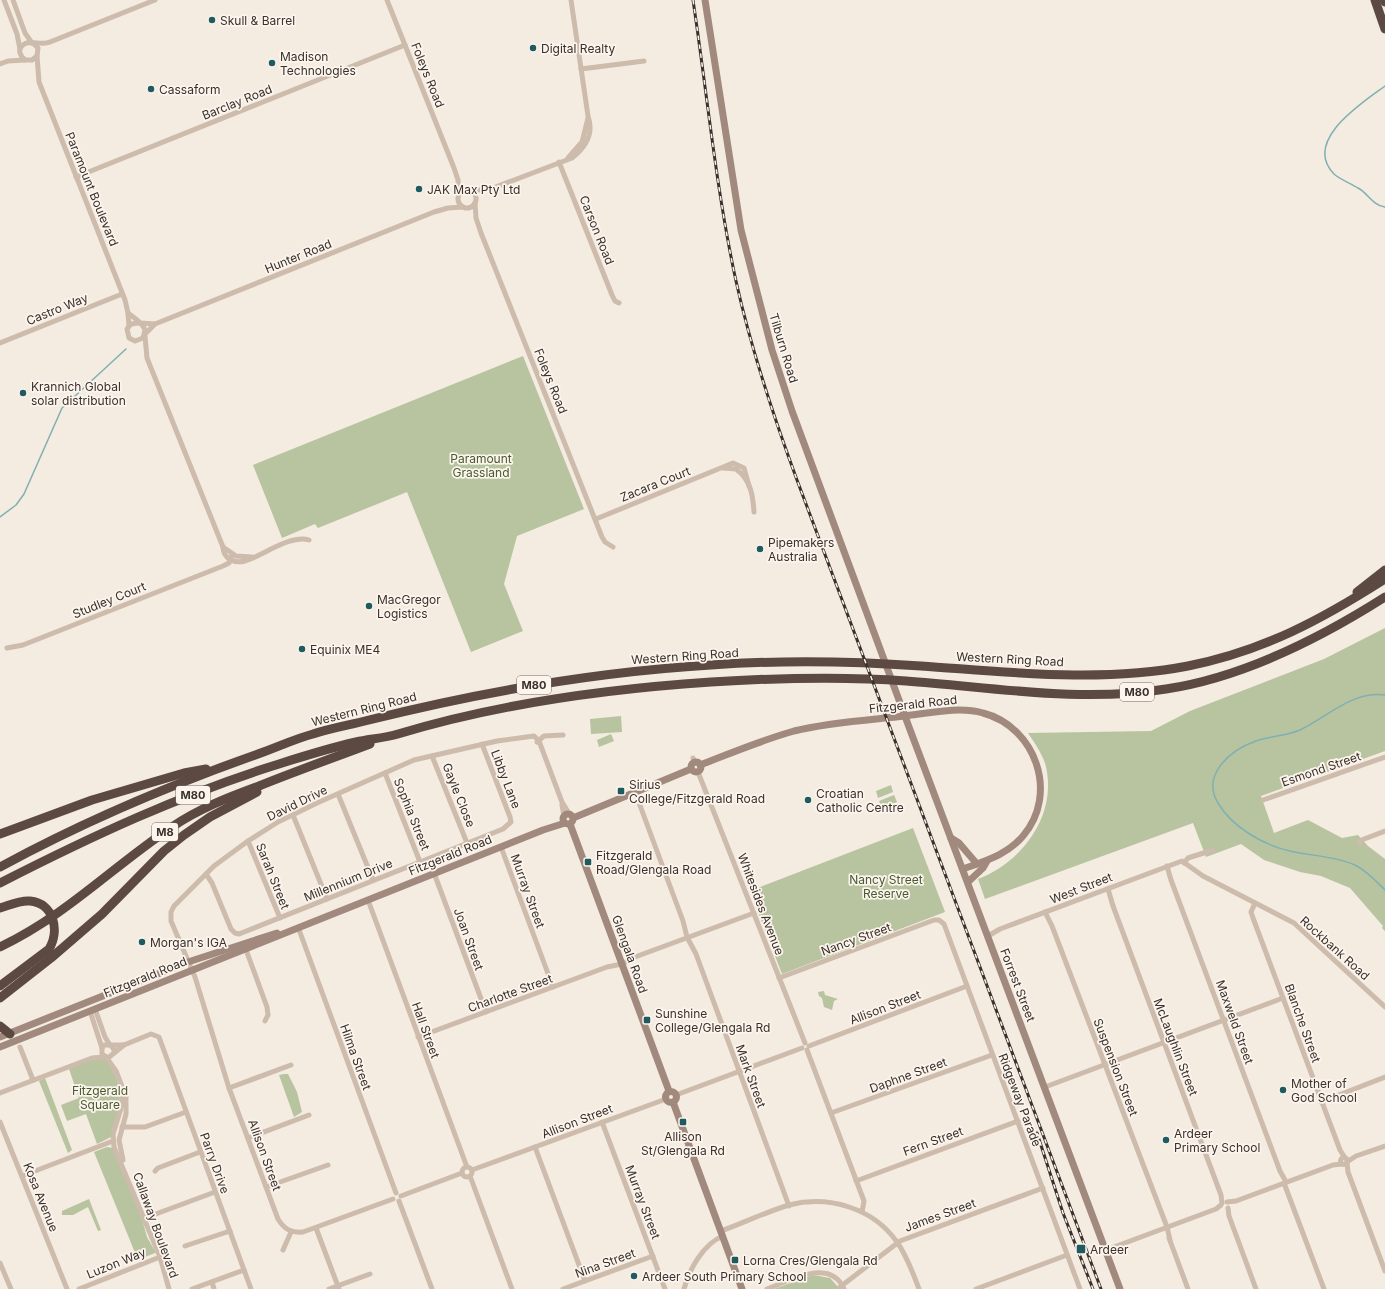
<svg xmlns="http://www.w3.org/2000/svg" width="1385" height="1289" viewBox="0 0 1385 1289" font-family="Inter,sans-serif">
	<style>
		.green { fill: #b8c4a0 }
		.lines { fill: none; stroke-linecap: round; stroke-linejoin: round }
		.stream { stroke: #7fb0b2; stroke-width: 1.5 }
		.street { stroke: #cdbbac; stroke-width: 5 }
		.secondary { stroke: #a18a7d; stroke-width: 7 }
		.highway { stroke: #5c4a42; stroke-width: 9 }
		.rail-casing { stroke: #3b302b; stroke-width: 3 }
		.rail { stroke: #fbf5ee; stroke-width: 1.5; stroke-dasharray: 4.5; stroke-linecap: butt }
		.poi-dot { fill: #1f5a5e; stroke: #fbf5ee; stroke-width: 1.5 }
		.labels { text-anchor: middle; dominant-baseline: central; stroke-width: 3.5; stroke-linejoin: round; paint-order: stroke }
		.shield { fill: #fbf5ee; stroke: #756b66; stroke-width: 1 }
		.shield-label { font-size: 11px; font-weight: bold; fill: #3b302b }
		.poi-label { font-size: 12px; fill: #3b302b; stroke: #fbf5ee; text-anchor: start }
		.street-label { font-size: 12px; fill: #3b302b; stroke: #fbf5ee }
		.park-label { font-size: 12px; fill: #4a5a2e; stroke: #fbf5ee }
	</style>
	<rect width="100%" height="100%" fill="#f4ebe1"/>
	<g class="green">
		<path d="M523,356l61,153 -67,27 -13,48 19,47 -52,21 -64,-160 -89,36 -3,-4 -33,14 -29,-73z"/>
		<path d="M1385,628v123l-124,45 13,37 34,-13 34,18 16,-3 10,11 17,13v72l-3,-3 1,-2 -33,-38 -29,-12 -21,-4 -36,-12 -23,-16 -35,13 -13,-34 -208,76 -7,-20c45,-17 81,-66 67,-116 -4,-11 -11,-21 -17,-30l123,-2 39,-20 134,-52z"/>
		<path d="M621,716l1,16 -31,2 -1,-15z"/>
		<path d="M611,734l3,7 -15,6 -2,-7z"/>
		<path d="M891,785l2,7 -15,6 -2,-7z"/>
		<path d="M894,795l3,7 -15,6 -3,-7z"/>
		<path d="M913,828l32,84 -163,62 -32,-83z"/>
		<path d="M824,991l1,4 13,4 -4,2 -2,9 -8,-3 -2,-9 -3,-2 -1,-4z"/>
		<path d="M105,1059c22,27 15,48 6,78l-14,7 -11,-30 -19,7 -6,-16 18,-7 -10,-29 22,-9z"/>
		<path d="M284,1074h4l9,18 5,20 -8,5 -15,-42z"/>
		<path d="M45,1078l27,72 -4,3 -29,-72z"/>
		<path d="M107,1147l6,1 29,71 5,18 8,14v2l-17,7 -44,-108z"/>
		<path d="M89,1199l12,31 -3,1 -10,-24 -15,8h-11v-4z"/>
		<path d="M813,1275l17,3 10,11h-66z"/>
	</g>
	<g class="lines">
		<g class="stream">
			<path d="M1385,86c-23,17 -83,55 -51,88 7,6 16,9 24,14 10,5 14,17 27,19"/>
			<path d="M0,517l16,-12 8,-11 38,-86 64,-59"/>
			<path d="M1385,695c-34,-4 -57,22 -85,35 -14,6 -30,6 -44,11 -26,9 -55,34 -38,62 14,24 45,42 72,48 21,5 45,5 65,14 12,6 21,16 30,25"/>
		</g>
		<g class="street">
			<path d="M4,0l13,34 3,15"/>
			<path d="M13,0l12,33 7,10"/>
			<path d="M387,0l67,168 4,12 1,13"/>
			<path d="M34,44l4,4 -1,8 -5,4h-7c-5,-4 -8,-11 -2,-15 6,-6 19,1 27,-3 35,-14 70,-28 105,-42"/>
			<path d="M37,56l2,26 86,218 3,13 1,13"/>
			<path d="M0,64l8,-3 17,-1"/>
			<path d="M581,69l63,-8"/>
			<path d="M568,158l14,-16 6,-24"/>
			<path d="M559,162l53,133 3,6 4,2"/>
			<path d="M76,177l329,-132"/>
			<circle cx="467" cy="199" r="9"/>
			<path d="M472,191l21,-3 79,-30c14,-11 22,-25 16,-42l-17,-116"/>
			<path d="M475,203l1,15 5,15 121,304 3,5 8,5"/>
			<path d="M128,313c6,5 15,10 17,17l-2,8 -8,3 -6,-3 -2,-9 4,-5 7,-1"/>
			<path d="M140,323l15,1"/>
			<path d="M145,334l10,-10 279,-112 14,-4 15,-1"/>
			<path d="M145,336l2,22 76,189c0,11 11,17 22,14 17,-5 46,-27 64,-21"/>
			<path d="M0,343l122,-49"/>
			<path d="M723,468l13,1c15,11 17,27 18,43"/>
			<path d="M596,519l137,-56 11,5 5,18"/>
			<path d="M223,547l13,9 16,1"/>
			<path d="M7,648l16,-3 200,-79 6,-3 3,-8"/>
			<path d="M537,742l7,-6 19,-1"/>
			<path d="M432,756l35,87"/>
			<path d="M693,758l2,5"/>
			<path d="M698,772l107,271"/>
			<path d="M385,773l35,89"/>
			<path d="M635,792l48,129 4,16 9,17 93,252"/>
			<path d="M338,794l35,86"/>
			<path d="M1263,800l122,-43"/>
			<path d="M562,805l2,11"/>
			<path d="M293,815l34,84"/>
			<path d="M248,841l32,77"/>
			<path d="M1360,844l-1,-3 26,-10"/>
			<path d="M501,847l52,140"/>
			<path d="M1184,863l4,-5 25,-8"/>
			<path d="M1167,866l4,14 109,291 6,11"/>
			<path d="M434,873l52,139"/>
			<path d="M206,874l6,9 19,46 4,4 4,1 264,-105 8,-7 -1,-5 -28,-73"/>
			<path d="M1108,889l5,17 108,289 1,8"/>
			<path d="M368,900l99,267"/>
			<path d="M1255,903l-4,9 2,6 87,232 5,8"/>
			<path d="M1045,912l7,14 115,301 3,13"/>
			<path d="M298,927l98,266"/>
			<path d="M988,936l12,-7 182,-68 21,15 91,47 91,84"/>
			<path d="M245,947l22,60 1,8 -3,6"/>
			<path d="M779,978l155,-58h5l5,4 136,365"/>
			<path d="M95,1009l10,28 5,8"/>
			<path d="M90,1011l12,37"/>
			<path d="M418,1037l189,-70 15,-3 13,-7 119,-44"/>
			<path d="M111,1045h13l27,-11 8,3 92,252"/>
			<path d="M809,1046l158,-60"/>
			<path d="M20,1047l13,33"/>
			<path d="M807,1050l57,151 -2,11"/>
			<path d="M114,1053v-4l-4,-4h-6l-2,3v6l6,4 16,-13"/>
			<path d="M106,1057l10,14 10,26v17l-7,26 4,20"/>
			<path d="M121,1085l1,20 -9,29 1,13 46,110 9,32"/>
			<path d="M1045,1087l238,-89"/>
			<path d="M229,1088l62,-23"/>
			<path d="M0,1093l92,-35 13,-1"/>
			<path d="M676,1095l126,-47"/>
			<path d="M1321,1102l64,-25"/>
			<path d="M831,1113l161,-58"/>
			<path d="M0,1122l67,167"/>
			<path d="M602,1122l63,167"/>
			<path d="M122,1127h23l41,-15"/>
			<path d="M248,1138l61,-23"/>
			<path d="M535,1147l50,134"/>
			<circle cx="1344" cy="1161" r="3.5"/>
			<path d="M1347,1162l9,-6 29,-10"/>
			<path d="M1347,1163l1,9 37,99"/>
			<circle cx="467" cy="1172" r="5"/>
			<path d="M472,1170l194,-71"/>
			<path d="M155,1171l3,-3 42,-16"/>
			<path d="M22,1176l91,-35"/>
			<path d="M470,1176l42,113"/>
			<path d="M856,1181l162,-60"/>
			<path d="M1284,1183l40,106"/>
			<path d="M266,1187l62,-22"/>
			<path d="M401,1196l61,-23"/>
			<path d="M393,1199l-90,33c-12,1 -19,-3 -25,-13l-49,-131 -34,-111 -24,-56v-9l3,-6 40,-40 34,-25 30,-19 39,-19 97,-43 83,-19 37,-5 5,5 23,61 8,13"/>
			<path d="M399,1201l33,88"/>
			<path d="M1227,1202l9,-1 97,-36 9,-1"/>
			<path d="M1228,1208l1,8 27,73"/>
			<path d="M145,1218l70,-26"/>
			<path d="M316,1228l23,61"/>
			<path d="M721,1231c22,-8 45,-19 68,-26 40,-10 84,3 108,37 10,14 16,31 22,47"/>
			<path d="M1169,1238l19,51"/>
			<path d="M185,1246l45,-15"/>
			<path d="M283,1250l8,-18"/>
			<path d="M1106,1250l110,-41 5,-4"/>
			<path d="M0,1263l11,26"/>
			<path d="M212,1282l2,7"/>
			<path d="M840,1287l60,-46 143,-53"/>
			<path d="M79,1289l81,-32"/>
			<path d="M192,1289l52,-19"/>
			<path d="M329,1289l41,-15"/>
			<path d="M563,1289l90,-33"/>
			<path d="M684,1289c5,-19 19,-45 39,-53"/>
			<path d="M767,1289c22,-8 63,-32 77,0"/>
			<path d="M976,1289l91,-34"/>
		</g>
		<g class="secondary">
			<path d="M705,0l36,230 31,120 20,61 117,316 211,562"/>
			<circle cx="696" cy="767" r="5"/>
			<path d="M700,765c31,-12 62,-25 94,-34 36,-9 75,-11 111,-15 25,-3 54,-10 78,-3 53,14 76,81 40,123 -16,19 -38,25 -60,33"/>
			<circle cx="568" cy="819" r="5"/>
			<path d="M573,818l118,-49"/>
			<path d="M570,824l99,267"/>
			<path d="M951,838l8,5 18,21"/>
			<path d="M968,882l15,-14 4,-7"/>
			<path d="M0,1037l188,-75 89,-29"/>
			<path d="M0,1047l543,-217 22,-7"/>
			<circle cx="671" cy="1097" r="5.5"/>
			<path d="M673,1102l69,187"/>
		</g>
		<g class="highway">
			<path d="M1375,0l10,29"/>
			<path d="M1384,0l1,2"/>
			<path d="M1357,592l28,-22"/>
			<path d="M0,834l92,-34 92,-27 22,-4"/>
			<path d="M0,867c83,-45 170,-82 258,-113 18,-6 36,-15 55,-20 18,-6 37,-9 56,-14 112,-28 226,-48 342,-55 70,-5 140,-4 210,1 88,6 179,17 267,0 75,-15 133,-46 197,-87"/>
			<path d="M0,883c90,-46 182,-89 279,-119 25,-8 51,-16 77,-22 14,-3 28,-4 42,-8 102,-31 207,-45 313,-52 65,-4 131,-6 195,-1 86,6 174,22 260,8 78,-12 153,-50 219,-92"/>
			<path d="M0,908c10,-3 20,-8 30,-7 24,2 30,30 19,48l-49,37"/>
			<path d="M0,947c67,-32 112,-80 172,-120 26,-18 57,-30 87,-41 37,-15 74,-28 111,-42"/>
			<path d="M0,998l51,-40 51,-44 62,-63 20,-16 26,-18 47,-25"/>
			<path d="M0,1026l10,8"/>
		</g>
		<g class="rail-casing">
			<g id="rail">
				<path d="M693,0c14,93 23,189 43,281 15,68 37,134 61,199l304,809"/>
				<path d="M1037,1133l26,80 30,76"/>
			</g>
		</g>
		<use href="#rail" class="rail"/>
	</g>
	<g class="poi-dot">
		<circle cx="212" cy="20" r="4"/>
		<circle cx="533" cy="48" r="4"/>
		<circle cx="272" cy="63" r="4"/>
		<circle cx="151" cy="89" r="4"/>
		<circle cx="419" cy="189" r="4"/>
		<circle cx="23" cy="393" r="4"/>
		<circle cx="760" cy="549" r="4"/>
		<circle cx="369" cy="606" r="4"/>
		<circle cx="302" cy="649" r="4"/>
		<rect x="617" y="787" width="8" height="8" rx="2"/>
		<circle cx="808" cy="800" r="4"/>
		<rect x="584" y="858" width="8" height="8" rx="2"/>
		<circle cx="142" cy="942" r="4"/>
		<rect x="643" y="1016" width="8" height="8" rx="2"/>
		<circle cx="1283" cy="1090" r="4"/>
		<rect x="679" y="1118" width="8" height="8" rx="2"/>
		<circle cx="1166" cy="1140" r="4"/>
		<rect x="1076" y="1244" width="10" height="10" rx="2"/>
		<rect x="731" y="1256" width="8" height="8" rx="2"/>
		<circle cx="634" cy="1276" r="4"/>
	</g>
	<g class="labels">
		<g class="shield">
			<rect x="517" y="676" width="34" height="18" rx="3"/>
			<rect x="1120" y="683" width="34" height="18" rx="3"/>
			<rect x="176" y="786" width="34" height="18" rx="3"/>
			<rect x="152" y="823" width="26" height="18" rx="3"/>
		</g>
		<g class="shield-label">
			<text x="534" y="685">M80</text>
			<text x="1137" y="692">M80</text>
			<text x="193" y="795">M80</text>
			<text x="165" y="832">M8</text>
		</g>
		<g class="poi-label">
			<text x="220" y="20">Skull &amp; Barrel</text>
			<text x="541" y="48">Digital Realty</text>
			<text x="280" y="56">Madison<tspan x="280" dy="14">Technologies</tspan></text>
			<text x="159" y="89">Cassaform</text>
			<text x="427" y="189">JAK Max Pty Ltd</text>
			<text x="31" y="386">Krannich Global<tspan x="31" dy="14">solar distribution</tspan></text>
			<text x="768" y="542">Pipemakers<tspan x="768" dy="14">Australia</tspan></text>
			<text x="377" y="599">MacGregor<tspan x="377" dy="14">Logistics</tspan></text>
			<text x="310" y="649">Equinix ME4</text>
			<text x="629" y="784">Sirius<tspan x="629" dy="14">College/Fitzgerald Road</tspan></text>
			<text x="816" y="793">Croatian<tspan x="816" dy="14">Catholic Centre</tspan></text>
			<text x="596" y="855">Fitzgerald<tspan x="596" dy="14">Road/Glengala Road</tspan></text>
			<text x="150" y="942">Morgan's IGA</text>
			<text x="655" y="1013">Sunshine<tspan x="655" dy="14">College/Glengala Rd</tspan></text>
			<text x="1291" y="1083">Mother of<tspan x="1291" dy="14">God School</tspan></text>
			<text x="1174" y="1133">Ardeer<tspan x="1174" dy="14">Primary School</tspan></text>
			<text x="683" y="1136" text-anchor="middle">Allison<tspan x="683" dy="14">St/Glengala Rd</tspan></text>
			<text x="1090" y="1249">Ardeer</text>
			<text x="743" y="1260">Lorna Cres/Glengala Rd</text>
			<text x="642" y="1276">Ardeer South Primary School</text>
		</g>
		<g class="street-label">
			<text transform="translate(428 75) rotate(68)">Foleys Road</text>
			<text transform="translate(237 102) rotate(-22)">Barclay Road</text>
			<text transform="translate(92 189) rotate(68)">Paramount Boulevard</text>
			<text transform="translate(597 230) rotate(68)">Carson Road</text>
			<text transform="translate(298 256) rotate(-22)">Hunter Road</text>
			<text transform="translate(57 309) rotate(-22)">Castro Way</text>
			<text transform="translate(784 348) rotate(73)">Tilburn Road</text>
			<text transform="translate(551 381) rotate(68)">Foleys Road</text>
			<text transform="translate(655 484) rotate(-22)">Zacara Court</text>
			<text transform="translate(109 600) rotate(-22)">Studley Court</text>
			<text transform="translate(685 656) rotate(-4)">Western Ring Road</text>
			<text transform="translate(1010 659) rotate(3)">Western Ring Road</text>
			<text transform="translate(913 704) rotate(-6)">Fitzgerald Road</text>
			<text transform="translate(364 709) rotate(-14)">Western Ring Road</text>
			<text transform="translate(1321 769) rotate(-19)">Esmond Street</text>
			<text transform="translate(506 779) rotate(69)">Libby Lane</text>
			<text transform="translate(459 795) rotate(68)">Gayle Close</text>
			<text transform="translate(297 803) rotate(-26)">David Drive</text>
			<text transform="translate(412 814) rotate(68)">Sophia Street</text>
			<text transform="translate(450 855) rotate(-22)">Fitzgerald Road</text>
			<text transform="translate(273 876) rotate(68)">Sarah Street</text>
			<text transform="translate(348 880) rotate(-22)">Millennium Drive</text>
			<text transform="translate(1081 888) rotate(-21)">West Street</text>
			<text transform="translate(528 891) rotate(70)">Murray Street</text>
			<text transform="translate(761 904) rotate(69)">Whitesides Avenue</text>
			<text transform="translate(469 939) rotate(70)">Joan Street</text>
			<text transform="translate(856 939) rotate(-20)">Nancy Street</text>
			<text transform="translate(1335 948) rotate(42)">Rockbank Road</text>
			<text transform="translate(630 954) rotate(70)">Glengala Road</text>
			<text transform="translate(145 977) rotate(-22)">Fitzgerald Road</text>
			<text transform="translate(1018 985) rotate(69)">Forrest Street</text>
			<text transform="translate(510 993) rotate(-20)">Charlotte Street</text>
			<text transform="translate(885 1007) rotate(-21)">Allison Street</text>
			<text transform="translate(1235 1022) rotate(70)">Maxweld Street</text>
			<text transform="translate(1303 1023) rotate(70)">Blanche Street</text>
			<text transform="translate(426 1030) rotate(70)">Hall Street</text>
			<text transform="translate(1176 1047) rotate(69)">McLaughlin Street</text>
			<text transform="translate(356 1057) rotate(70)">Hilma Street</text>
			<text transform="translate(1116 1067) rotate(69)">Suspension Street</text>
			<text transform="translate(908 1075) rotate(-20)">Daphne Street</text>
			<text transform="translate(751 1076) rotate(70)">Mark Street</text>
			<text transform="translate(1020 1100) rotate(69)">Ridgeway Parade</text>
			<text transform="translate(577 1121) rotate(-21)">Allison Street</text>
			<text transform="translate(933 1141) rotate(-20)">Fern Street</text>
			<text transform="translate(265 1155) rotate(70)">Allison Street</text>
			<text transform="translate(215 1163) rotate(70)">Parry Drive</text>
			<text transform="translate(41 1197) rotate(68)">Kosa Avenue</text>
			<text transform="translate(643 1202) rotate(69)">Murray Street</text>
			<text transform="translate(940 1215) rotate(-20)">James Street</text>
			<text transform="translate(156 1225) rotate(70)">Callaway Boulevard</text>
			<text transform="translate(116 1263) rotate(-22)">Luzon Way</text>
			<text transform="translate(605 1263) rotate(-20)">Nina Street</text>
		</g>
		<g class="park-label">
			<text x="481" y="458">Paramount<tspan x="481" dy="14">Grassland</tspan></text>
			<text x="886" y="879">Nancy Street<tspan x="886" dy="14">Reserve</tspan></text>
			<text x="100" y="1090">Fitzgerald<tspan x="100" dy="14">Square</tspan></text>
		</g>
	</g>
</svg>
